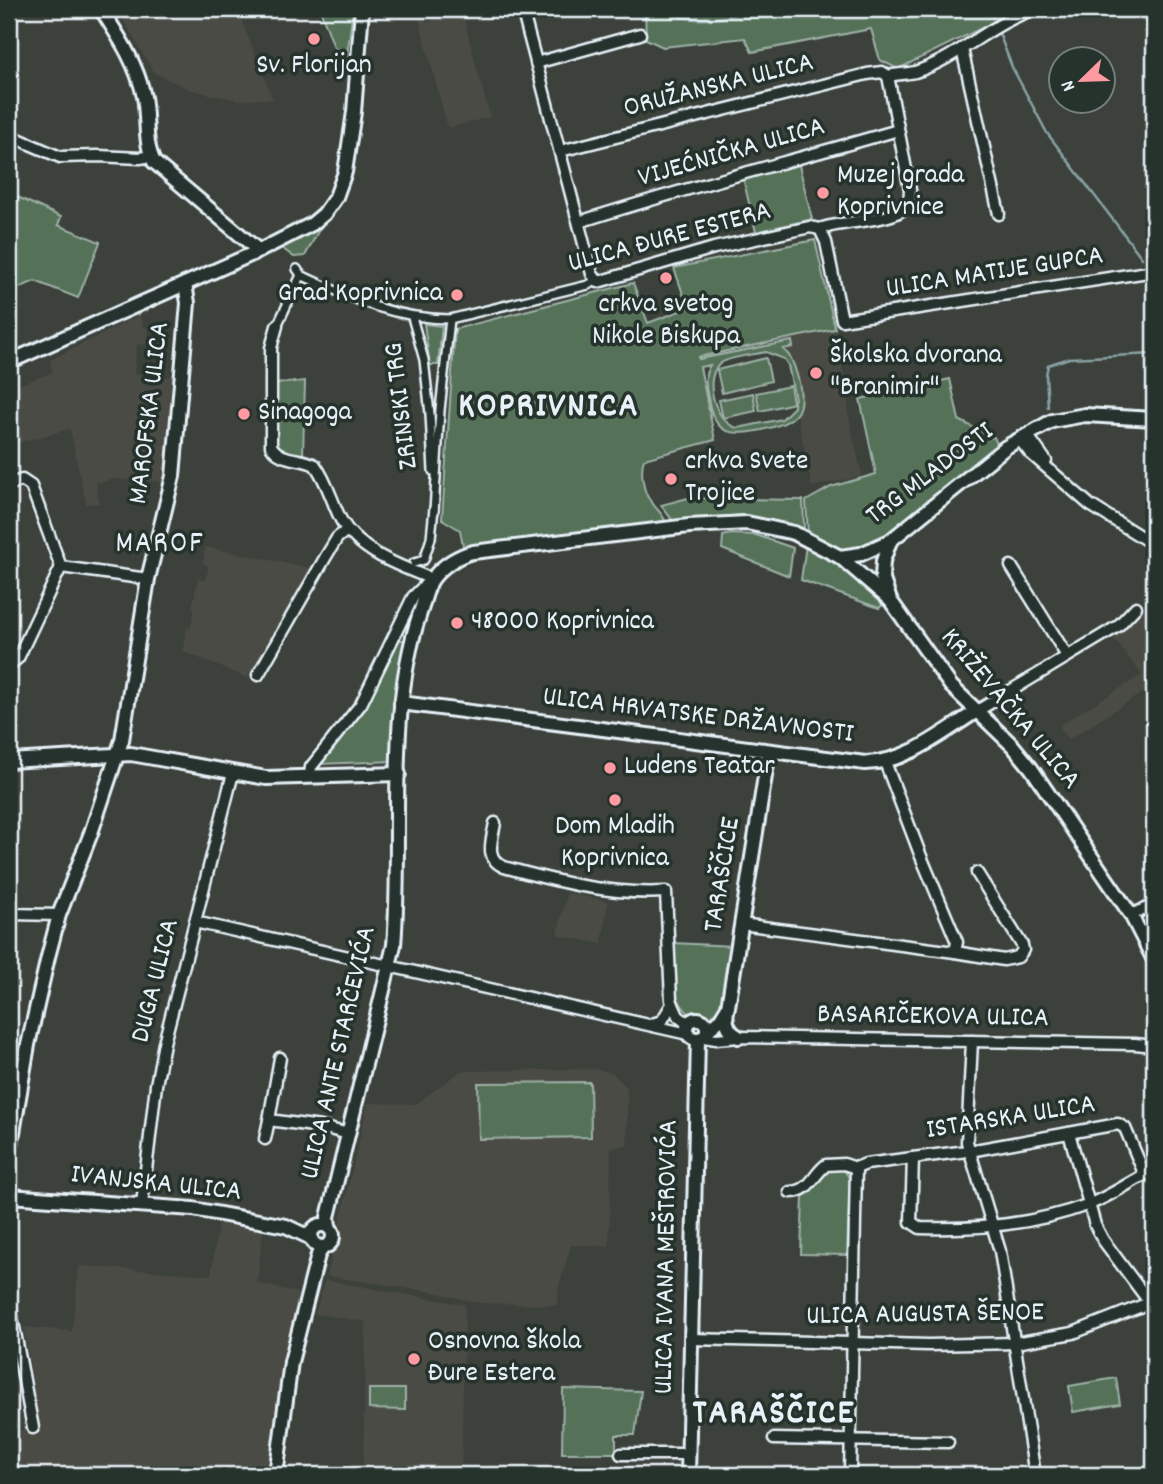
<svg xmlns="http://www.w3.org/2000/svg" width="1163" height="1484" viewBox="0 0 1163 1484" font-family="Dekko,sans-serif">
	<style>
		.built { fill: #4b4b45 }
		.green { fill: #547158; stroke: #9eb1a8; stroke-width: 2; fill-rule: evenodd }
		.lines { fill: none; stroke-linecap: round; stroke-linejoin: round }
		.stream { stroke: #89a3a5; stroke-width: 2.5 }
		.pedestrian-casing { stroke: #e8f1f8; stroke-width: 12 }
		.minor-casing { stroke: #e8f1f8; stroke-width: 15 }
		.tertiary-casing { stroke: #e8f1f8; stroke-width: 18 }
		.secondary-casing { stroke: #e8f1f8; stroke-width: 18 }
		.pedestrian { stroke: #26332d; stroke-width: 7 }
		.minor { stroke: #26332d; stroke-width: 10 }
		.tertiary { stroke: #26332d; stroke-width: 12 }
		.secondary { stroke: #26332d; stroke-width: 12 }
		.poi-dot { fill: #ff9aa2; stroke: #26332d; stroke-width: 2.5 }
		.labels { text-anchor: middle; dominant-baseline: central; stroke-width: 7; stroke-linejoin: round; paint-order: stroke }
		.poi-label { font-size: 28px; fill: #e8f1f8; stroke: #26332d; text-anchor: start }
		.street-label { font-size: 28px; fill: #e8f1f8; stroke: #26332d }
		.neighbourhood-label { font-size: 30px; letter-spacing: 2px; fill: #e8f1f8; stroke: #26332d }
		.district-label { font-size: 35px; font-weight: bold; letter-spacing: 2px; fill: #e8f1f8; stroke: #26332d }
	</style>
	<rect width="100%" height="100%" fill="#3c413b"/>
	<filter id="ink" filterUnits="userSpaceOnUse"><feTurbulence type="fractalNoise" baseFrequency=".0143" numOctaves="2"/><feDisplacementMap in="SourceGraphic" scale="14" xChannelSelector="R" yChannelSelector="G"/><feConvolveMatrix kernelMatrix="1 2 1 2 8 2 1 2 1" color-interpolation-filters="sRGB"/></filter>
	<g filter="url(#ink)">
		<g class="built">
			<path d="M117,9h120l36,90 -36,1 -46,-10 -37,-17z"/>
			<path d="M449,16l2,3 12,-3 27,101 -42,11 -29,-109 6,-1 2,4z"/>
			<path d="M140,315l4,13h4l-1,17 -10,-1 -3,30 40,3 -8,105 -57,-3 -1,2 -12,1 3,21 -13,1 -16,-75 -61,16v-56l44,-17 -3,-12z"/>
			<path d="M835,329l13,66v18l14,63 -50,11 -30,-147z"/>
			<path d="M205,547l106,21 -64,110 -65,-27 5,-23h3l5,-19 -3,-1 6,-30 7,3 4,-15 -6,-3z"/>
			<path d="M1154,596v92l-1,-2 -85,54 -9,-15 83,-50 -30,-39 29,-28 7,-2z"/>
			<path d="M567,893l41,8 -6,43 -45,-9z"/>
			<path d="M596,1069l17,4 14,15v57l-16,2 -2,99 -38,-1 -12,41 -2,19 -79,-2 -44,-11 -107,-16 41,-173 48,1 45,-33z"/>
			<path d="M218,1223l45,9 -6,51 41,10 -20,115 -8,67h-261v-42l31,-7 -16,-99 48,4 7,-65 132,9z"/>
			<path d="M325,1280l140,25 -4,170h-124l1,-2 25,-1 3,-150 -51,-8z"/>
		</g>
		<g class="green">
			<path d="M320,9h33l-6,47 -5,1 -8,-10z"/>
			<path d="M645,9h370l-15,10 -102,50 -18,-9 -9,-31 -119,23 -7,-14 -82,9 -17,-8z"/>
			<path d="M799,165l13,54 -56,13 -13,-54z"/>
			<path d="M9,193l52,24 -3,8 42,17 -22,56 -43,-17 -26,11z"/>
			<path d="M316,227l4,1 -15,28 -11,1 -11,-8 2,-4z"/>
			<path d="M815,240l20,89 -137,28 1,2 93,-18 1,6 -10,2c10,9 11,17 15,29 9,36 -3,44 -36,52 -29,6 -46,6 -53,-27 -2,-13 -7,-26 1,-38l-10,2 15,73 -71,19c-4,10 -1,32 5,40 6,9 14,14 17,24l-202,28 -4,-21 -18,-11 13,-190 178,-46 15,40 40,-15 -14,-40zM766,352l18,7 4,6 7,34 -2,3 -3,-16 -34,7 4,18 34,-8v4l-12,12 -44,9c-24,-5 -36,-52 -17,-65 11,-7 32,-8 45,-11z"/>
			<path d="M424,324l18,2 -4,39h-8z"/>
			<path d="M766,358l5,23 -49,12 -5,-23z"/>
			<path d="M950,379l9,41 23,12 5,6 7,-1 4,9 -105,85 -34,19 -19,2 -32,-17 -2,-34 25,-14 45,-13 -16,-75z"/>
			<path d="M305,381l-2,74c-6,-1 -12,-1 -17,-2 -20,-8 -11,-52 -10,-69z"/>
			<path d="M753,393l3,18 -33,7 -4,-18z"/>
			<path d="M688,498l115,2 1,28 -62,-13 -69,6 -12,-16z"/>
			<path d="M730,534l26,1 37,13 -4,28 -67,-27 1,-13z"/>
			<path d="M806,545l39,22 41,35 -7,6 -78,-28z"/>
			<path d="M399,639l6,2 -7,40 -4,80 -75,3 47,-59z"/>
			<path d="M673,943l60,3c-4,24 -2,59 -25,72l-4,-3 -12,1c-24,-18 -18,-46 -19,-73z"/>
			<path d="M590,1082l1,55 -112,2 -1,-56z"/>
			<path d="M829,1168l15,2 6,9 -3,76 -46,-1 2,-58c12,-5 16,-19 26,-28z"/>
			<path d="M1116,1378l4,26 -47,8 -4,-26z"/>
			<path d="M369,1389h36v21l-36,-1z"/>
			<path d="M563,1389l78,2 -6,44h-19v15l3,3h-57z"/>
		</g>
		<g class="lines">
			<g class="stream">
				<path d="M989,9l4,8"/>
				<path d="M680,17c24,4 44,4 65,-8"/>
				<path d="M999,33l13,34 35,66 95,125"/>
				<path d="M1048,407l-2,-32 2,-10 21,-7 85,-4"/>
			</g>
			<g class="pedestrian-casing">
				<g id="pedestrian">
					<path d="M297,269l4,6c52,24 90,43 149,44l-10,91 -6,102"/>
					<path d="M412,317l12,43 6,54 3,57"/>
					<path d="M450,319l138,-34 8,-4"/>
					<path d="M277,326l24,-51"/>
					<path d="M414,563l10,-3 7,-22 3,-30"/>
				</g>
			</g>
			<g class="minor-casing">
				<g id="minor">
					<path d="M522,9l70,265 6,8 116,-34 96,-21 10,2c21,-8 65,-7 82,-19 6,-4 8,-13 8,-20l-22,-114"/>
					<path d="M962,49l37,165"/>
					<path d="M536,63l104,-29"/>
					<path d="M888,76c9,-2 18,-2 27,-4 44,-14 77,-50 121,-63"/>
					<path d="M9,135l51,22 38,-1 42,2 11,-2"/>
					<path d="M560,151l307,-77 15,-2 6,4"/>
					<path d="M579,222c105,-34 213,-61 319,-92"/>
					<path d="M820,229l6,13 16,78 312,-49"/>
					<path d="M277,326l-6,22v98c10,16 29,11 44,19 12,16 17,37 26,55 18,32 59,46 91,59"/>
					<path d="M1025,436l6,4 15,21"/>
					<path d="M1019,439l11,14 60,52 64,40"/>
					<path d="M9,485l13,-5 9,6 30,81"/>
					<path d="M1011,566l56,90"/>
					<path d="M61,567l87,12"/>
					<path d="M9,665l9,-7 43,-91"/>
					<path d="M258,675l67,-117 12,-20 10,-8"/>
					<path d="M977,711l141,-85 18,-19"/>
					<path d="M310,776l1,-9 50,-63 52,-107 18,-18"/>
					<path d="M495,823c-3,18 -11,35 9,44 54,15 105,28 162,25l5,108 7,16 10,8"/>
					<path d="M9,914l50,1"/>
					<path d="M1131,915l23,-10"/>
					<path d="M195,922l493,112"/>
					<path d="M741,924l214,28 2,-10 -37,-88 -35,-92"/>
					<path d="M955,952l49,8 14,-3 5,-7 -1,-5 -45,-72"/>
					<path d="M652,1024l10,-3 10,-17"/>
					<path d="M704,1037l12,2 23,-2 396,7 19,2"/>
					<path d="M972,1041l-5,101 33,109 35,224"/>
					<path d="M280,1058l-11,62 52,7 28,7"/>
					<path d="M1069,1133l26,92 8,15 47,63"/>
					<path d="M265,1139l4,-19"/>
					<path d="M913,1158l-2,64 9,6c57,2 112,-3 167,-23 23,-8 45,-25 67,-35"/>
					<path d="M856,1168l10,-4 109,-14 143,-26 7,4 19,45"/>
					<path d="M790,1192c20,0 22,-16 36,-27l18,-1 12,4 -6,307"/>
					<path d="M142,1204l14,-119 8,-42 69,-270"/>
					<path d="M9,1301l24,127"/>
					<path d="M690,1339l239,6 86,-2 58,-10 81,-32"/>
					<path d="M774,1439l174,3"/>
					<path d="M621,1454h67"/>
				</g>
			</g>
			<g class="tertiary-casing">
				<g id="tertiary">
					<path d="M401,703l464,60c42,0 78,-31 112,-52"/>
					<path d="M9,761l122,-7 135,24 133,-4"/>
					<path d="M727,1011c-2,11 1,21 12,26"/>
					<circle cx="697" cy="1029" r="10"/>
					<path d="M708,1030l12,-10 8,-13 41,-256"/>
					<path d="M688,1475l10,-436"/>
				</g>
			</g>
			<g class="secondary-casing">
				<g id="secondary">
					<path d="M101,9c18,28 36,55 43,88 4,21 0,46 10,65l105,89"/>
					<path d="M9,362l250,-111 53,-27 12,-10 12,-17 9,-25 9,-60 8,-103"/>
					<path d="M890,541l-7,20 -1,16 8,23 61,86 62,60 18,22 100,147 23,45"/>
					<path d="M840,557l21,-3 29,-13 116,-94 46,-26 33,-6 69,4"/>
					<path d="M9,1156l19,-111 20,-88 11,-42 32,-82 31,-93 26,-161 25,-103 15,-173 -3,-19"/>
					<path d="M9,1196l184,13 93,17 25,12"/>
					<circle cx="322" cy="1236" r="11"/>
					<path d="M329,1227l-1,-10 66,-272c9,-110 -9,-227 26,-332 4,-11 6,-26 13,-35 9,-12 26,-23 40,-26l216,-26 58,-3 47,10 46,24 50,43"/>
					<path d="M276,1475l15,-113 27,-107 5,-8"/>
				</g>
			</g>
			<use href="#pedestrian" class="pedestrian"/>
			<use href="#minor" class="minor"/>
			<use href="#tertiary" class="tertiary"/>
			<use href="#secondary" class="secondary"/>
		</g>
	</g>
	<g class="poi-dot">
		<circle cx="314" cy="39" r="7"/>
		<circle cx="823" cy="193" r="7"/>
		<circle cx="666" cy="278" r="7"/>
		<circle cx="457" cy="295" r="7"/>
		<circle cx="816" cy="373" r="7"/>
		<circle cx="244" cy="414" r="7"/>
		<circle cx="671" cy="479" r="7"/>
		<circle cx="457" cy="623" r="7"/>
		<circle cx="610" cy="768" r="7"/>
		<circle cx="615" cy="800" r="7"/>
		<circle cx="414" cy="1359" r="7"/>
	</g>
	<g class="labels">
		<g class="poi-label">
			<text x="314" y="67" text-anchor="middle">Sv. Florijan</text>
			<text x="837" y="177">Muzej grada<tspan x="837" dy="32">Koprivnice</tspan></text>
			<text x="443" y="295" text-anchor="end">Grad Koprivnica</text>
			<text x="666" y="306" text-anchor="middle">crkva svetog<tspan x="666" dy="32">Nikole Biskupa</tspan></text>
			<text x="830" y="357">Školska dvorana<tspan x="830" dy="32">"Branimir"</tspan></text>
			<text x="258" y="414">Sinagoga</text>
			<text x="685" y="463">crkva Svete<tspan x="685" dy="32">Trojice</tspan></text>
			<text x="471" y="623">48000 Koprivnica</text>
			<text x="624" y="768">Ludens Teatar</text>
			<text x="615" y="828" text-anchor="middle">Dom Mladih<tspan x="615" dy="32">Koprivnica</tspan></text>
			<text x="428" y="1343">Osnovna škola<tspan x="428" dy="32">Đure Estera</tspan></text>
		</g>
		<g class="street-label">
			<text transform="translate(719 87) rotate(-14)">ORUŽANSKA ULICA</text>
			<text transform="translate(732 154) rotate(-16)">VIJEĆNIČKA ULICA</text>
			<text transform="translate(670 239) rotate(-15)">ULICA ĐURE ESTERA</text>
			<text transform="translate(995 274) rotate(-9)">ULICA MATIJE GUPCA</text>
			<text transform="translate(403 406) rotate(-97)">ZRINSKI TRG</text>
			<text transform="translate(151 413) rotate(-83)">MAROFSKA ULICA</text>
			<text transform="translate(931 475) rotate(-37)">TRG MLADOSTI</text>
			<text transform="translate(1009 710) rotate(50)">KRIŽEVAČKA ULICA</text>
			<text transform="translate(698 717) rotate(7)">ULICA HRVATSKE DRŽAVNOSTI</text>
			<text transform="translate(724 875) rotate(-81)">TARAŠČICE</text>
			<text transform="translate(157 981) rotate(-76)">DUGA ULICA</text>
			<text transform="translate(933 1018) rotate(1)">BASARIČEKOVA ULICA</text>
			<text transform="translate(340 1053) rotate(-77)">ULICA ANTE STARČEVIĆA</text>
			<text transform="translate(1011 1119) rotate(-9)">ISTARSKA ULICA</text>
			<text transform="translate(156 1185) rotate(6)">IVANJSKA ULICA</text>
			<text transform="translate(668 1257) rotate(-89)">ULICA IVANA MEŠTROVIĆA</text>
			<text transform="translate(925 1316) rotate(-1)">ULICA AUGUSTA ŠENOE</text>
		</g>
		<g class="neighbourhood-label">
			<text x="160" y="545">MAROF</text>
		</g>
		<g class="district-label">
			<text x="549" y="408">KOPRIVNICA</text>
			<text x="774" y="1415">TARAŠČICE</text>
		</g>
	</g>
	<rect width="1163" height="1484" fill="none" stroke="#26332d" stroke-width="35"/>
	<rect x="18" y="18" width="1128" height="1449" fill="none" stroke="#e8f1f8" stroke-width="2.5" filter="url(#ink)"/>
	<g transform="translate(1082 80) rotate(247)"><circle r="33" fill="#26332d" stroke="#747f7e" stroke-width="2"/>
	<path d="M0-5L12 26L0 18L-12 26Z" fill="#ff9aa2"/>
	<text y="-10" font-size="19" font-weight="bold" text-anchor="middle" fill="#e8f1f8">N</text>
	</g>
</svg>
